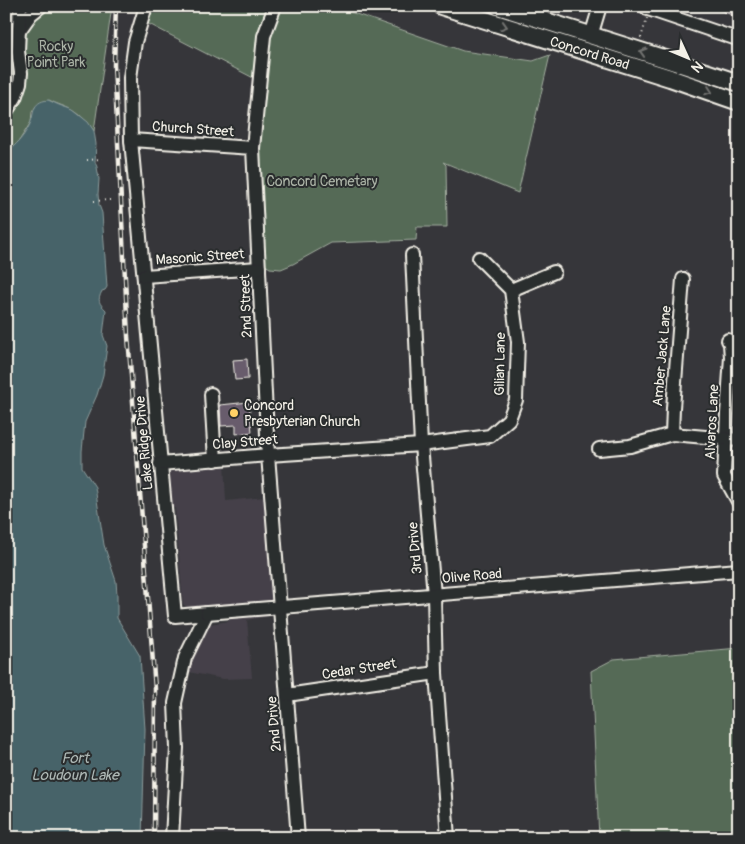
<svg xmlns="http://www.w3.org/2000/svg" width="745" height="844" viewBox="0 0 745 844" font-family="Pangolin,sans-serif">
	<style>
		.built { fill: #454149 }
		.green { fill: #546a57; stroke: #a4aea0 }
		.water { fill: #466369; stroke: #8c9c9c }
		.building { fill: #675c6c; stroke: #f4f1e8 }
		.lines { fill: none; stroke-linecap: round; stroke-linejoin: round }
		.minor-casing { stroke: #f4f1e8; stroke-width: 16 }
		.major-casing { stroke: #f4f1e8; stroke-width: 20 }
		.path { stroke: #f4f1e8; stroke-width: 2; stroke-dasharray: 1 4; stroke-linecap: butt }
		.minor { stroke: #2a2d2e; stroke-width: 12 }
		.major { stroke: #2a2d2e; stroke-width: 16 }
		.rail-casing { stroke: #f4f1e8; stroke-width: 4.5 }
		.rail { stroke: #2a2d2e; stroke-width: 2.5; stroke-dasharray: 8; stroke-linecap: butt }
		.oneway { stroke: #71726f }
		.poi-dot { fill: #ffd166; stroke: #2a2d2e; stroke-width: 2 }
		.labels { text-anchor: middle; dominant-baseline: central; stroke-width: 4; stroke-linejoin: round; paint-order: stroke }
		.park-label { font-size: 14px; fill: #acb4a7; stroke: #2a2d2e }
		.street-label { font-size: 14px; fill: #f4f1e8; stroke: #2a2d2e }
		.poi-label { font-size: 14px; fill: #f4f1e8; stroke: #2a2d2e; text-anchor: start }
		.water-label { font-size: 15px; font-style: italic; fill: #aeb8b5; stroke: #2a2d2e }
	</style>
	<rect width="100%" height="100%" fill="#36363a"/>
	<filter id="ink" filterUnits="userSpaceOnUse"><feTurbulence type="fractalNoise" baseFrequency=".02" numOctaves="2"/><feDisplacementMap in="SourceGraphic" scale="10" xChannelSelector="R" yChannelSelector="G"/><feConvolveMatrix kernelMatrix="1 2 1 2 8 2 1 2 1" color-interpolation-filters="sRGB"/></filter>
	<g filter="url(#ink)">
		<path class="built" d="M224,463l2,38 48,-5 12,119 -17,1 -22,4 5,58 -29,1 -39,-8 23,-45 3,-2 19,-3 -1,-15 -38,2h-3l-4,-4 -8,-96h-3l-3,-36 4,-3z"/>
		<g class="green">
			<path d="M6,6h106l-18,125c-6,-8 -13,-17 -22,-21 -7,-4 -16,-6 -23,-10l-13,6 -4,6 -1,10 -14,22 -11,8z"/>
			<path d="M152,6h181l130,45 70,10 17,-6 -32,138 -75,-31 3,3 1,62h-30l-1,13 -85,3 -38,21 -12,5 -11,-1 -8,-5 -4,-111 6,-62 3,-5 -120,-62z"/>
			<path d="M739,648v190h-140l-8,-167 23,-12z"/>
		</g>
		<path class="water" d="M48,100l11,5 14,5 15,12 6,9 2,13 -1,18 2,5 2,12 -1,15 1,11 3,8 5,74 -2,3 -3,1c-5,10 -3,12 4,19l-3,25 4,11 -4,29 -6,20 -12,27 -3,29v16l13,20 9,58 12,36 1,14v23l23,38 5,73 -2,75 -1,34h-136v-686c10,-6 19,-17 24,-28 5,-11 1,-22 18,-24z"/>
		<g class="building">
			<path d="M710,6h29v12z"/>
			<path d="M247,359l1,20 -13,1 -2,-20z"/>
			<path d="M249,402l3,30 -16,2v-9l-15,1 -1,-21z"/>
		</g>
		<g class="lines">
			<g class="minor-casing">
				<g id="minor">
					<path d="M146,6l-11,36 -5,36 1,62 44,476 32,-3 -22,45 -10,45 2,45 -5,90"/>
					<path d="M275,6l-11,30 -11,112 15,307 30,383"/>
					<path d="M645,6l3,3 89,30 2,2"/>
					<path d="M19,31l12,-17 10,-8"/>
					<path d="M591,36l9,-30"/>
					<path d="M6,112l9,-14 5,-15 1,-10 -3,-22 2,-45"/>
					<path d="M131,140l122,8"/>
					<path d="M412,255l9,190 13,150 2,78 12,165"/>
					<path d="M144,276l115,-8"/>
					<path d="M511,290l43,-18"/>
					<path d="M728,340l2,4 1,13 -4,57 -3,62 15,27"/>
					<path d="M211,394l4,66"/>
					<path d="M672,434l1,-26 10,-129"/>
					<path d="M599,449l31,-3 42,-12 67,6"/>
					<path d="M160,464l108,-9 153,-10 69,-9 19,-17 7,-19 2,-58 -7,-52 -32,-32"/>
					<path d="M207,613l532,-43"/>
					<path d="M287,695l149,-22"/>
				</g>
			</g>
			<g class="major-casing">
				<g id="major">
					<path id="s1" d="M441,6l229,72 69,24"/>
					<path d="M498,6l174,55 67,22"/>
				</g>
			</g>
			<g class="path">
				<path d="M641,38l6,-20"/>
				<path d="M87,160l15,-1"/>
				<path d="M94,201l16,-1"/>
			</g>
			<use href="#minor" class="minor"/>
			<use href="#major" class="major"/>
			<g class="rail-casing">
				<path id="rail" d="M116,6l-2,59 14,271 27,353 -1,149"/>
			</g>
			<use href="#rail" class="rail"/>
		</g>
		<defs><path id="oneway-chevron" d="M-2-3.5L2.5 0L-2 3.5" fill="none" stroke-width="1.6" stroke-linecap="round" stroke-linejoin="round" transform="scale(1.25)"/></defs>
		<g class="oneway">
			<use href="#oneway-chevron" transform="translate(504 26) rotate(17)"/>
			<use href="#oneway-chevron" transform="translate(643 52) rotate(-163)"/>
			<use href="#oneway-chevron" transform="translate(709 91) rotate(20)"/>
		</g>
	</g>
	<circle class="poi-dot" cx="234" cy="413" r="5"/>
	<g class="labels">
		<g class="park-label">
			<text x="56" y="46">Rocky<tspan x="56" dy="16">Point Park</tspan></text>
			<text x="322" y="181">Concord Cemetary</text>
		</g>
		<g class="street-label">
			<text stroke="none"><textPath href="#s1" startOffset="156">Concord Road</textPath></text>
			<text transform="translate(193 129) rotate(4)">Church Street</text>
			<text transform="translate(200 257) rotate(-4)">Masonic Street</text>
			<text transform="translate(246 306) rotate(-92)">2nd Street</text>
			<text transform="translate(662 356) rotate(-85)">Amber Jack Lane</text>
			<text transform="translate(500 364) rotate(-89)">Gilian Lane</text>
			<text transform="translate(712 422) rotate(-87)">Alvaros Lane</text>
			<text transform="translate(245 442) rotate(-5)">Clay Street</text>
			<text transform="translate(144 443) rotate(-95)">Lake Ridge Drive</text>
			<text transform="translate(415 548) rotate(-95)">3rd Drive</text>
			<text transform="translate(472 576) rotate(-5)">Olive Road</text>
			<text transform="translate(359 669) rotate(-9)">Cedar Street</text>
			<text transform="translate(274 724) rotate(-95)">2nd Drive</text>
		</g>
		<g class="poi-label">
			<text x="244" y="405">Concord<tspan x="244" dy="16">Presbyterian Church</tspan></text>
		</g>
		<g class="water-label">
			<text x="75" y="758">Fort<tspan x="75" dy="17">Loudoun Lake</tspan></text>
		</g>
	</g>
	<rect width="745" height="844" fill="none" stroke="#2a2d2e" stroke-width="25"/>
	<rect x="12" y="12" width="720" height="819" fill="none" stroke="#f4f1e8" stroke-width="2" filter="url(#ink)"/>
	<g transform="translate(688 58) rotate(134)" stroke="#2a2d2e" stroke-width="4" paint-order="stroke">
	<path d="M0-4L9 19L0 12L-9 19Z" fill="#f4f1e8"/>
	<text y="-8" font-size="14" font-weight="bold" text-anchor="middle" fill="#f4f1e8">N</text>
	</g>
</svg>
